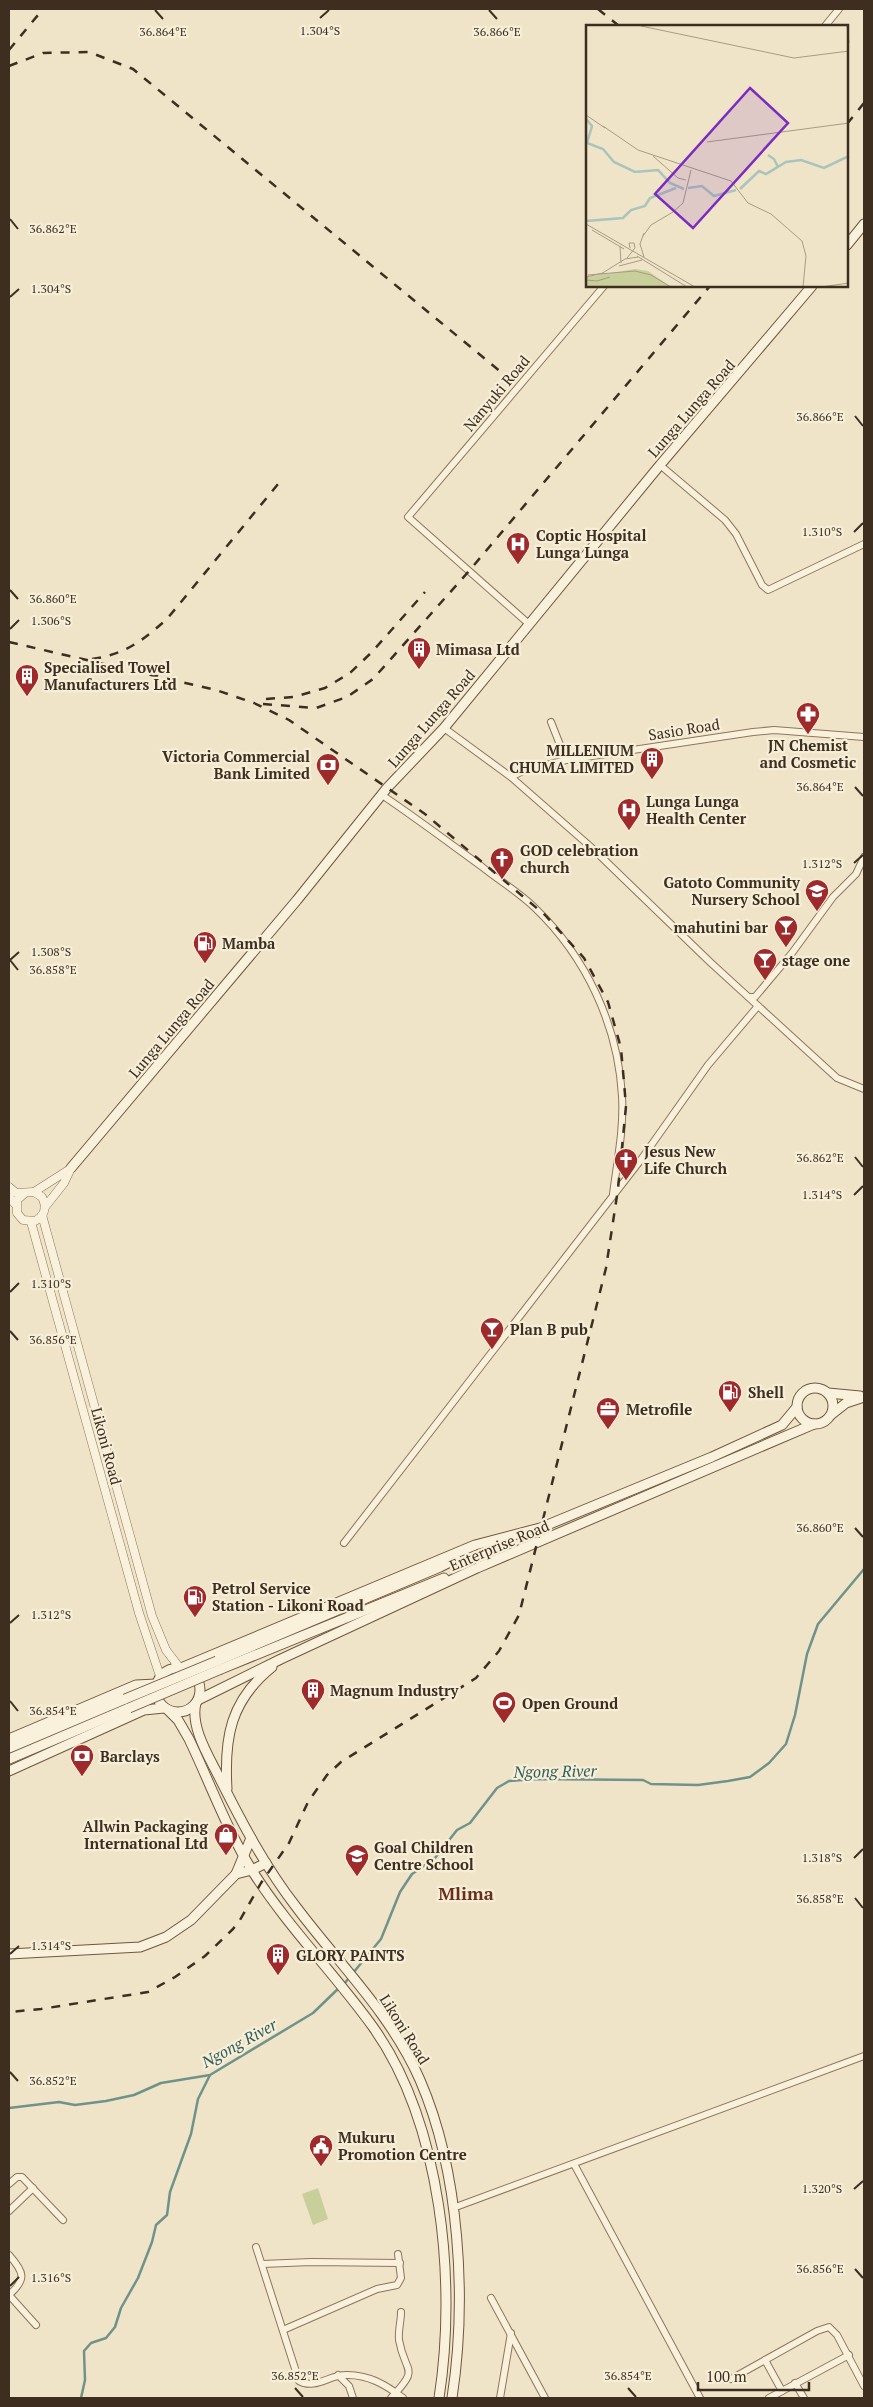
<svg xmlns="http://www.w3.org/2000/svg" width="873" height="2407" viewBox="0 0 873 2407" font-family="'PT Serif',serif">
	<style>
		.green { fill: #c9cf9b }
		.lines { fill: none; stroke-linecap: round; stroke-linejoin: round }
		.stream { stroke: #6f938a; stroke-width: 2.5 }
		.minor-casing { stroke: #8d765c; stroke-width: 8 }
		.tertiary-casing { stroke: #8d765c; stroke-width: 9 }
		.secondary-casing { stroke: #6f573f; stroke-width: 11 }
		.minor { stroke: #faf1dc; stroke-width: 6 }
		.tertiary { stroke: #faf1dc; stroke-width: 8 }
		.secondary { stroke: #faf1dc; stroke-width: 9 }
		.rail { stroke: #3d2e20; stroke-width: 2.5; stroke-dasharray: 9 9; stroke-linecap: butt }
		.secondary-bridge-casing { stroke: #6f573f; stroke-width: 11; stroke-linecap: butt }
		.secondary-bridge { stroke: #faf1dc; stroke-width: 9 }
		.ticks { fill: none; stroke: #3d2e20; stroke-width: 2 }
		.labels { text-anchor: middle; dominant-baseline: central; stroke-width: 4.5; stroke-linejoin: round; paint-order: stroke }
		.street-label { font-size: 15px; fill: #3d2e20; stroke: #f7eed8 }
		.poi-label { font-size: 15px; font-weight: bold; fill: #3d2e20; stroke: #f7eed8; text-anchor: start }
		.water-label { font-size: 16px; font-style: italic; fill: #2f5d5a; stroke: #f7eed8 }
		.quarter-label { font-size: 18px; font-weight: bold; fill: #6b2e1e; stroke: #f7eed8 }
		.inset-river { fill: none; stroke: #a9c4bc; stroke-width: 2.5 }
		.inset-road { fill: none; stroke: #a89b85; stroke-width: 1 }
		.view { fill: #7b2cbf; fill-opacity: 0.15; stroke: #7b2cbf; stroke-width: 2.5 }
		.inset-edge { fill: none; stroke: #3d2e20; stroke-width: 2.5 }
		.ticks-label { font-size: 12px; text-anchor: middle; fill: #3d2e20; stroke: #f7eed8; stroke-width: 4.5; stroke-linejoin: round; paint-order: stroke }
	</style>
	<rect width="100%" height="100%" fill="#f0e4c8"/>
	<path class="green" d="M318,2188l10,31 -15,6 -11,-31z"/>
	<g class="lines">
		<g class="stream">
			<path d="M344,1984l37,-45 19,-47 12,-18 23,-16 22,-28 13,-7 27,-35 12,-7 27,-2 107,1 8,4 47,1 30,-4 22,-4 19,-14 17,-19 9,-29 12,-61 11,-30 46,-55"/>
			<path d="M9,2108l50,-6 16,3 31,-4 28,-6 27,-12 49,-8 103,-62 27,-26"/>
			<path d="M81,2398l4,-18 -1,-29 7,-8 15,-5 9,-11 6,-19 17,-30 14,-36 4,-17 11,-10 3,-23 21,-58 7,-35 12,-24"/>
		</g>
		<g class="minor-casing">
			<g id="minor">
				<path d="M825,26l14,-17"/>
				<path d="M660,465l65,55 11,14 26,51 6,5 96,-46"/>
				<path d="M529,624l-121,-107 196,-231"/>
				<path d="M551,722l15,38"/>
				<path d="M444,728l67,49 81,71 118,114 127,116 27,11"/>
				<path d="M511,777l12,-6 43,-11 187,-28 21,-2 90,7"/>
				<path d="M382,795c34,23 66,47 99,71 17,14 38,26 54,42 51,49 83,117 87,188 2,33 -5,66 -9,98"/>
				<path d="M749,997h6l37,-44 41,-56 23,-23 8,-17"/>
				<path d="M344,1543l296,-382 68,-96 50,-59"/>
				<path d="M574,2164l126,234"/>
				<path d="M9,2184l8,-7h5l41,43"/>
				<path d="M453,2208l411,-152"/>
				<path d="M9,2211l24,-23"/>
				<path d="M256,2247l43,134c15,9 31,-6 46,-6 23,-1 41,10 58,23"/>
				<path d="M9,2255c15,17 18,24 0,40"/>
				<path d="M262,2264l49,-2 89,1"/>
				<path d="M9,2295l27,30"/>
				<path d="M491,2298l54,100"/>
				<path d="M283,2330l94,-41 20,-4 4,-7 -3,-24"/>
				<path d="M765,2360l17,31"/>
				<path d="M338,2375l11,11 4,12"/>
				<path d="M731,2379l86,-48 12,-4 8,8 27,51"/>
				<path d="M795,2383l9,15"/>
				<path d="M391,2398c30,-32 14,-23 8,-58 -1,-10 2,-18 2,-28"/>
				<path d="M500,2398l11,-65"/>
				<path d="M769,2398l80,-43"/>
			</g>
		</g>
		<g class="tertiary-casing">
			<g id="tertiary">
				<path d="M9,1187l7,6 18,-1 8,5c5,10 3,19 -7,24l-12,-1 -6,-7v-13l8,-7"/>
				<path d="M34,1192l36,-23"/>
				<path d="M9,1197l7,8"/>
				<path d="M45,1207l19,-24 7,-15"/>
				<path d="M42,1215l110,401 14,34 13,17"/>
				<path d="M31,1222l108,391 21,63"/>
			</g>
		</g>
		<g class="secondary-casing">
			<g id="secondary">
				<path d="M847,245l17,-21"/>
				<path d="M71,1168l226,-268 90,-112 57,-60 216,-263 152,-179"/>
				<circle cx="815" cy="1406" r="18"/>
				<path d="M828,1393l32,3"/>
				<path d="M832,1414l14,-11 18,-6"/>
				<path d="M217,1661l223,-94 16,-8"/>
				<circle cx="178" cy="1690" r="22"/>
				<path d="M181,1668l294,-123 65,-17 172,-71 70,-32 15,-18"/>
				<path d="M221,1669l223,-91"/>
				<path d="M198,1700l83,-41 196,-91 337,-144"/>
				<path d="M196,1703c-6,23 12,52 22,72 23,46 47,92 79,133 42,56 94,106 123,172 40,92 47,220 32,318"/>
				<path d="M168,1710l10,10 11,19c21,44 38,91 64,133 35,55 82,102 120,155 69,97 84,256 66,371"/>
				<path d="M9,1739l127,-54 20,-1"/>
				<path d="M9,1748l116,-49"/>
				<path d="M9,1759l120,-51"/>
				<path d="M9,1771l135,-61 20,-2"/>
				<path d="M227,1789c-3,-51 3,-88 45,-122"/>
				<path d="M251,1838l-15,36 16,-4 14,-7"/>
				<path d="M9,1954l131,-7 26,-10 25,-17 45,-46"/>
			</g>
		</g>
		<use href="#minor" class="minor"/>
		<use href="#tertiary" class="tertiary"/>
		<use href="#secondary" class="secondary"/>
		<g class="rail">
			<path d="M598,9l21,17"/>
			<path d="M9,50l34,-41"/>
			<path d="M9,66l34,-13 46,-1 44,17 368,303"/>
			<path d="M847,124l17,-21"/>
			<path d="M9,642l207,48 38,13 35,17 136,94 120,101 39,43 24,44 13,46 5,58 -8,83 -12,79 -87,347 -20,36 -23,27 -135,84 -14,13 -19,27 -19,41 -28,40 -21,37 -7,9 -28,27 -30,21 -27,15 -107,17 -32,3"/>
			<path d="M92,659c34,-5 50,-18 75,-40l116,-141"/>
			<path d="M266,699l28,-2 31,-9 25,-15 22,-21 53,-60"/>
			<path d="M263,704l53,4 31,-11 26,-18 96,-108 241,-285"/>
		</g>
		<g class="secondary-bridge-casing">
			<g id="secondary-bridge">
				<path d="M125,1699l92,-38"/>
				<path d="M129,1708l92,-39"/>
			</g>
		</g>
		<use href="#secondary-bridge" class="secondary-bridge"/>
	</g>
	<path class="ticks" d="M155,10l8,9M489,10l8,9M320,18l9,-8M10,219l8,10M10,297l9,-8M855,416l8,10M854,532l9,-9M10,590l8,9M10,629l9,-9M855,787l8,9M854,863l9,-8M10,960l8,10M10,960l9,-8M855,1157l8,10M854,1195l9,-9M10,1292l9,-9M10,1331l8,9M855,1528l8,9M10,1623l9,-8M10,1701l8,10M854,1858l9,-9M855,1898l8,10M10,1954l9,-8M10,2072l8,9M854,2189l9,-8M855,2269l8,9M10,2286l9,-9M295,2388l8,9M628,2388l8,9"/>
	<defs>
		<g id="hospital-pin" transform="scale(1.25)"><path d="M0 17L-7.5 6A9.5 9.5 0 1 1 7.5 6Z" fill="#9e2a2b" stroke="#f7eed8"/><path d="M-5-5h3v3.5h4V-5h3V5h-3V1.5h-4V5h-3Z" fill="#fff"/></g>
		<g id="building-pin" transform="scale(1.25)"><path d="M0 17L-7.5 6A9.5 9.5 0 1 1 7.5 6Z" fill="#9e2a2b" stroke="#f7eed8"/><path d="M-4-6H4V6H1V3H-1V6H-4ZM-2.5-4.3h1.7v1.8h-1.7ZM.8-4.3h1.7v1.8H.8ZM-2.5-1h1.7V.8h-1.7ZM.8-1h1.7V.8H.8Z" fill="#fff"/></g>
		<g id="pharmacy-pin" transform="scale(1.25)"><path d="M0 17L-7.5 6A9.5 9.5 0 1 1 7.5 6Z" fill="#9e2a2b" stroke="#f7eed8"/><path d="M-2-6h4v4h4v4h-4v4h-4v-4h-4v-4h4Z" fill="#fff"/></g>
		<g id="bank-pin" transform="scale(1.25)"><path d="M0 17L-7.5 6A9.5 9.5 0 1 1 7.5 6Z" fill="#9e2a2b" stroke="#f7eed8"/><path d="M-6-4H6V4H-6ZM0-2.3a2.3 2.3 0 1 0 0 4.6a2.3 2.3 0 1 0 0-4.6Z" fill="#fff"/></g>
		<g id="church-pin" transform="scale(1.25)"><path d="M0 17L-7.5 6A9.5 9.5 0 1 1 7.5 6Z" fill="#9e2a2b" stroke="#f7eed8"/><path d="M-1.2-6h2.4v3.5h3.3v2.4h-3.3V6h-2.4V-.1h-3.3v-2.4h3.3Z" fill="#fff"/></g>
		<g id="school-pin" transform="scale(1.25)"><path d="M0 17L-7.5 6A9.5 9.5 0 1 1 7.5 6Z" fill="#9e2a2b" stroke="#f7eed8"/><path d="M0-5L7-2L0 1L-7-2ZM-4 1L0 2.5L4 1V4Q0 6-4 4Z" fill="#fff"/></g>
		<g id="bar-pin" transform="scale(1.25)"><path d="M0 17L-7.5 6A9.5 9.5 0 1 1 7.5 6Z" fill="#9e2a2b" stroke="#f7eed8"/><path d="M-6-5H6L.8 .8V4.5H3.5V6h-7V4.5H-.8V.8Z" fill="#fff"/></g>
		<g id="fuel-pin" transform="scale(1.25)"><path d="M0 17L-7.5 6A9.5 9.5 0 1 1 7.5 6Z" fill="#9e2a2b" stroke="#f7eed8"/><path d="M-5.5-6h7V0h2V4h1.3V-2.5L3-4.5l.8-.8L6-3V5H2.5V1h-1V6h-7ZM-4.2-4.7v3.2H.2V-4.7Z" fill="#fff"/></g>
		<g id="office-pin" transform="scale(1.25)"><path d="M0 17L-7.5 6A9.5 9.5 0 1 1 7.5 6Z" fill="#9e2a2b" stroke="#f7eed8"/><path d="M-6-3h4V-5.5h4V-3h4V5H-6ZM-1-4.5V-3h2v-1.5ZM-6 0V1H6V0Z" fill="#fff"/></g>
		<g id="stadium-pin" transform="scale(1.25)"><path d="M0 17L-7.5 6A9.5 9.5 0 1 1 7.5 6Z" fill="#9e2a2b" stroke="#f7eed8"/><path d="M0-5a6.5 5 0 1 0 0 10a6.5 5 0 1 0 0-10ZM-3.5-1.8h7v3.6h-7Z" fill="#fff"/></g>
		<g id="shop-pin" transform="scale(1.25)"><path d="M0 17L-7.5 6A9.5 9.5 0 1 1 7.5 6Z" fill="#9e2a2b" stroke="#f7eed8"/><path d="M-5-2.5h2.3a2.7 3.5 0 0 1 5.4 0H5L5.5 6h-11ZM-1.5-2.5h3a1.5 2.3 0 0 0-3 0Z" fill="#fff"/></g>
		<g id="civic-pin" transform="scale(1.25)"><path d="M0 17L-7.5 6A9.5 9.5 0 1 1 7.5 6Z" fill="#9e2a2b" stroke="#f7eed8"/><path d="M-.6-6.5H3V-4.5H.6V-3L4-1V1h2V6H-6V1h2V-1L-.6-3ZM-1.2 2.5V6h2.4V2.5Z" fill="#fff"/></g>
	</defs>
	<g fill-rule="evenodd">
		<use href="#hospital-pin" x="518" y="544"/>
		<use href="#building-pin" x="419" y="649"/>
		<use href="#building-pin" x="27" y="676"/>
		<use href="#pharmacy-pin" x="808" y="714"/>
		<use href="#building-pin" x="652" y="759"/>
		<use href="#bank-pin" x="328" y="765"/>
		<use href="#hospital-pin" x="629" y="810"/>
		<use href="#church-pin" x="502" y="859"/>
		<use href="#school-pin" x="817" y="891"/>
		<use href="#bar-pin" x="786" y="927"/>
		<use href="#fuel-pin" x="205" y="943"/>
		<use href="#bar-pin" x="765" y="960"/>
		<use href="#church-pin" x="626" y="1160"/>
		<use href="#bar-pin" x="492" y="1329"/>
		<use href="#fuel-pin" x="730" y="1392"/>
		<use href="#office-pin" x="608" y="1409"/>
		<use href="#fuel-pin" x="195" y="1597"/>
		<use href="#building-pin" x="313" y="1690"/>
		<use href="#stadium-pin" x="504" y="1703"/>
		<use href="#bank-pin" x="82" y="1756"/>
		<use href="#shop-pin" x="226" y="1835"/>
		<use href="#school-pin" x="357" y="1856"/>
		<use href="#building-pin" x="278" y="1955"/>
		<use href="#civic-pin" x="321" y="2146"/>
	</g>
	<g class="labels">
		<g class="street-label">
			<text transform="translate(496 393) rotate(-50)">Nanyuki Road</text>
			<text transform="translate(691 408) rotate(-49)">Lunga Lunga Road</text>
			<text transform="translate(431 718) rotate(-49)">Lunga Lunga Road</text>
			<text transform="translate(684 729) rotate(-9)">Sasio Road</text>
			<text transform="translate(171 1028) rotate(-50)">Lunga Lunga Road</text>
			<text transform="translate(107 1446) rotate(75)">Likoni Road</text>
			<text transform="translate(499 1545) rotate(-23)">Enterprise Road</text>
			<text transform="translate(405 2029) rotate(58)">Likoni Road</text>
		</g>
		<g class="poi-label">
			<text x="536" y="535">Coptic Hospital<tspan x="536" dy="17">Lunga Lunga</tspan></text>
			<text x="436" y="649">Mimasa Ltd</text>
			<text x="44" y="667">Specialised Towel<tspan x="44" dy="17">Manufacturers Ltd</tspan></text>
			<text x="808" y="745" text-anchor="middle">JN Chemist<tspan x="808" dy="17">and Cosmetic</tspan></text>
			<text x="634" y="750" text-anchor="end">MILLENIUM<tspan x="634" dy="17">CHUMA LIMITED</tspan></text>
			<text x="310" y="756" text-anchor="end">Victoria Commercial<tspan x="310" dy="17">Bank Limited</tspan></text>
			<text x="646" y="801">Lunga Lunga<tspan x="646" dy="17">Health Center</tspan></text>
			<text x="520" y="850">GOD celebration<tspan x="520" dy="17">church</tspan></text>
			<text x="800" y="882" text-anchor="end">Gatoto Community<tspan x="800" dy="17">Nursery School</tspan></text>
			<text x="768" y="927" text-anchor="end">mahutini bar</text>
			<text x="222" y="943">Mamba</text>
			<text x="782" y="960">stage one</text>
			<text x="644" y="1151">Jesus New<tspan x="644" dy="17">Life Church</tspan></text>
			<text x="510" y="1329">Plan B pub</text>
			<text x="748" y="1392">Shell</text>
			<text x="626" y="1409">Metrofile</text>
			<text x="212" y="1588">Petrol Service<tspan x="212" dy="17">Station - Likoni Road</tspan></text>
			<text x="330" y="1690">Magnum Industry</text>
			<text x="522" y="1703">Open Ground</text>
			<text x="100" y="1756">Barclays</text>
			<text x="208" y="1826" text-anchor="end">Allwin Packaging<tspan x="208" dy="17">International Ltd</tspan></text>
			<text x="374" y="1847">Goal Children<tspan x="374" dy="17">Centre School</tspan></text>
			<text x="296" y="1955">GLORY PAINTS</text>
			<text x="338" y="2137">Mukuru<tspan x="338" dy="17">Promotion Centre</tspan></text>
		</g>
		<g class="water-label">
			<text transform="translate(555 1771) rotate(-1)">Ngong River</text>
			<text transform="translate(239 2043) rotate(-29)">Ngong River</text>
		</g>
		<g class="quarter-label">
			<text x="466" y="1893">Mlima</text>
		</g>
	</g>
	<g transform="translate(586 25)">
		<rect width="262" height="262" fill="#f0e4c8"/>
		<path d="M49,244l13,2 23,16h-85v-10z" fill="#c9cf9b"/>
		<path class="inset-river" d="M0,94l6,7 -5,17 16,6 11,13 21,10 23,-2 12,13 14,6M182,130l6,4 4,8M102,163l14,-2 12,10 22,-6M154,164l19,-18 7,3 20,-12 15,-2 23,8 25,-12M0,196l37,-3 8,-8 14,-4 5,-8 26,-10"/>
		<path class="inset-road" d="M55,1l153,32 55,-7M261,1l2,17M0,90l19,13M17,101l35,24 93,31 17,22 23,11 31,27 4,15 -3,31M121,117l142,-19M67,131l25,22 8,2M0,199l109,63M6,205l32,19M57,211l8,-11 22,-13 10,-9 8,-33M34,221l1,17M51,231l50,31M58,232l-4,-13 4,-11M41,233l8,-10 -1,-5h-5l1,5M33,241l23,-6M15,249l24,-15 13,-2M2,250l47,-4 16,4 20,12M0,252l17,-4M0,255l11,1 13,-4M235,262l28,-4"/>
		<path class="view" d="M164,63l38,35 -95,105 -38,-34z"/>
		<rect width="262" height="262" class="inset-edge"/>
	</g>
	<g class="ticks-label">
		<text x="320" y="35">1.304°S</text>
		<text x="163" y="36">36.864°E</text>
		<text x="497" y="36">36.866°E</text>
		<text x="53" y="233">36.862°E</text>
		<text x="51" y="293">1.304°S</text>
		<text x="820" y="421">36.866°E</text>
		<text x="822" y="536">1.310°S</text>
		<text x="53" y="603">36.860°E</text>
		<text x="51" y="625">1.306°S</text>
		<text x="820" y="791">36.864°E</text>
		<text x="822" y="868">1.312°S</text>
		<text x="51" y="956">1.308°S</text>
		<text x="53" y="974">36.858°E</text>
		<text x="820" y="1162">36.862°E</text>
		<text x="822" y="1199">1.314°S</text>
		<text x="51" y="1288">1.310°S</text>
		<text x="53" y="1344">36.856°E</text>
		<text x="820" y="1532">36.860°E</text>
		<text x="51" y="1619">1.312°S</text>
		<text x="53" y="1715">36.854°E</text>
		<text x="822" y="1862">1.318°S</text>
		<text x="820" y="1903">36.858°E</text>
		<text x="51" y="1950">1.314°S</text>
		<text x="53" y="2085">36.852°E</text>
		<text x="822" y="2193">1.320°S</text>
		<text x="820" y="2273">36.856°E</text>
		<text x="51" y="2282">1.316°S</text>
		<text x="295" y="2380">36.852°E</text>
		<text x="628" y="2380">36.854°E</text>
	</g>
	<rect width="873" height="2407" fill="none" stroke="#3d2e20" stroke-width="20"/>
	<path d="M698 2382v8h111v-8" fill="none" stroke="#3d2e20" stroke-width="2.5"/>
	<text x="706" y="2382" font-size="15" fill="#3d2e20" stroke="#f7eed8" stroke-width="4" paint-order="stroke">100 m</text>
</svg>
